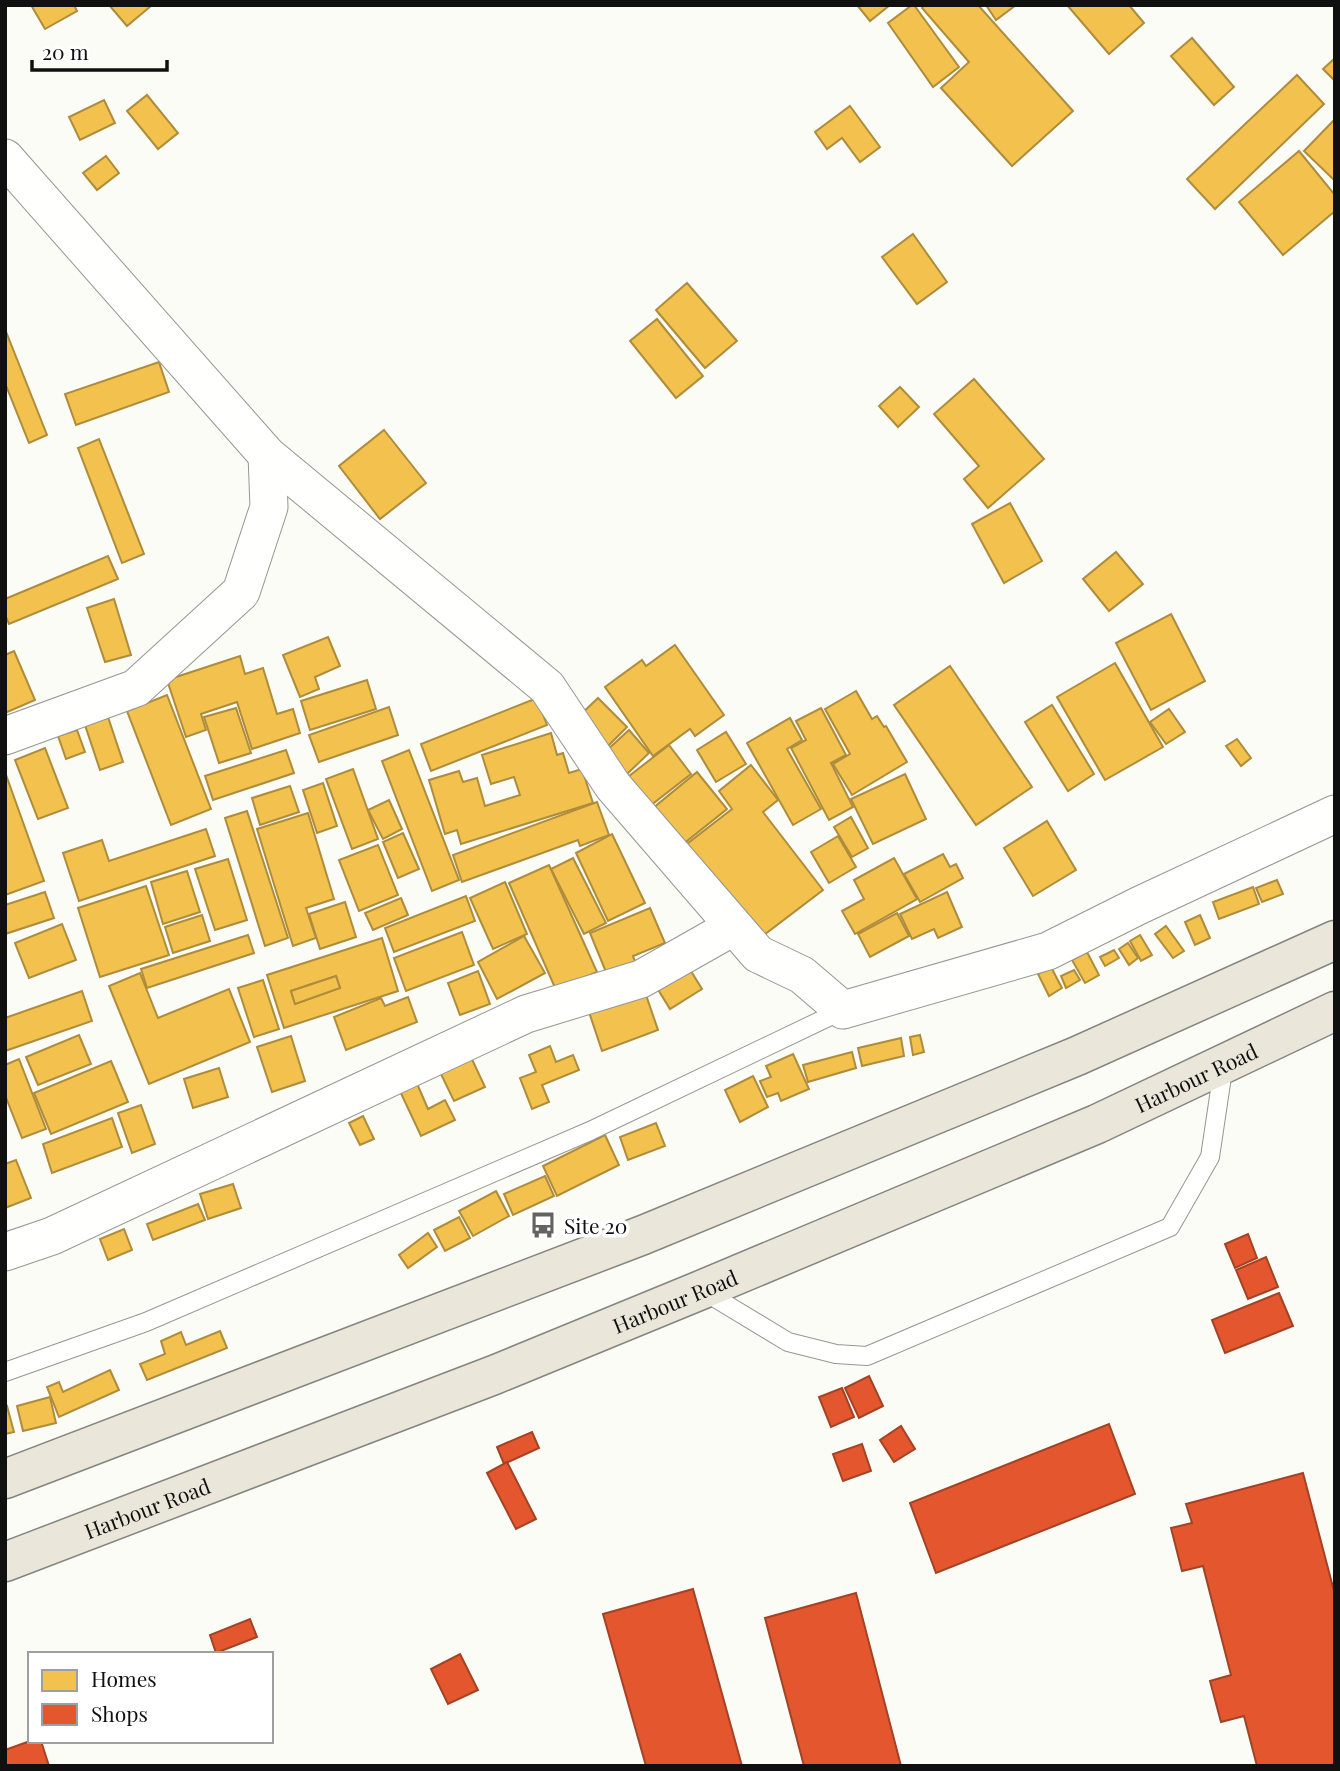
<svg xmlns="http://www.w3.org/2000/svg" width="1340" height="1771" viewBox="0 0 1340 1771" font-family="'Playfair Display',serif">
	<style>
		.homes { fill: #f2c14e; stroke: #ae8c3b; stroke-width: 2; fill-rule: evenodd }
		.shops { fill: #e4572e; stroke: #a44225; stroke-width: 2 }
		.lines { fill: none; stroke-linecap: round; stroke-linejoin: round }
		.service-casing { stroke: #969694; stroke-width: 20 }
		.minor-casing { stroke: #969694; stroke-width: 39 }
		.trunk-casing { stroke: #848481; stroke-width: 41 }
		.service { stroke: #fffffe; stroke-width: 18 }
		.minor { stroke: #fffffe; stroke-width: 37 }
		.trunk { stroke: #eae6da; stroke-width: 38 }
		.labels { text-anchor: middle; dominant-baseline: central; stroke-width: 7; stroke-linejoin: round; paint-order: stroke }
		.street-label { font-size: 21px; fill: #101010; stroke: #fff }
		.poi-label { font-size: 21px; fill: #101010; stroke: #fff; text-anchor: start }
	</style>
	<rect width="100%" height="100%" fill="#fcfcf6"/>
	<g class="homes">
		<path d="M31,5h43l3,6 -32,18z"/>
		<path d="M109,5h41l1,1 -24,20z"/>
		<path d="M857,5h33l-20,16z"/>
		<path d="M912,5h2l45,62 -26,20 -45,-64z"/>
		<path d="M924,5h54l95,106 -61,55 -71,-78 28,-26 -47,-54z"/>
		<path d="M986,5h30l-20,15z"/>
		<path d="M1067,5h62l15,18 -35,31z"/>
		<path d="M1192,38l42,49 -20,18 -43,-49z"/>
		<path d="M1335,58v23l-12,-12z"/>
		<path d="M1297,75l27,29 -109,105 -28,-30z"/>
		<path d="M147,95l31,38 -20,16 -31,-38z"/>
		<path d="M104,100l11,23 -35,17 -11,-23z"/>
		<path d="M850,106l30,41 -20,15 -18,-24 -15,11 -12,-17z"/>
		<path d="M1335,119v62l-31,-30z"/>
		<path d="M1299,151l36,44v16l-52,44 -44,-53z"/>
		<path d="M106,156l13,17 -22,17 -14,-17z"/>
		<path d="M913,234l34,48 -30,22 -35,-47z"/>
		<path d="M687,283l50,58 -32,27 -49,-58z"/>
		<path d="M657,319l46,57 -27,22 -46,-57z"/>
		<path d="M5,329l42,106 -18,8 -24,-60z"/>
		<path d="M159,362l10,30 -93,33 -11,-31z"/>
		<path d="M974,379l70,80 -56,49 -24,-29 15,-13 -45,-52z"/>
		<path d="M900,387l19,20 -21,20 -19,-21z"/>
		<path d="M384,430l42,53 -46,36 -41,-53z"/>
		<path d="M99,439l45,115 -22,9 -44,-115z"/>
		<path d="M1010,503l32,58 -38,22 -32,-59z"/>
		<path d="M1116,552l27,32 -34,27 -26,-32z"/>
		<path d="M108,556l10,23 -109,45 -4,-9v-16z"/>
		<path d="M114,599l17,56 -26,7 -18,-54z"/>
		<path d="M1171,614l34,67 -54,29 -35,-67z"/>
		<path d="M328,637l12,29 -25,11 4,12 -19,8 -17,-42z"/>
		<path d="M675,645l49,70 -29,21 -5,-7 -37,27 -48,-69 37,-27 4,6z"/>
		<path d="M14,651l21,49 -30,13v-58z"/>
		<path d="M240,656l5,18 18,-6 14,46 16,-5 7,24 -48,16 -15,-47 -36,12 5,16 -20,7 -19,-57z"/>
		<path d="M1115,663l48,84 -58,33 -48,-83z"/>
		<path d="M950,666l82,121 -56,38 -82,-120z"/>
		<path d="M367,680l9,29 -66,21 -9,-29z"/>
		<path d="M856,691l16,28 5,-3 7,11 2,-1 21,36 -55,33 -19,-31 17,-10 -25,-45z"/>
		<path d="M167,695l44,114 -40,16 -44,-114z"/>
		<path d="M537,698l10,27 -116,46 -10,-27z"/>
		<path d="M598,698l29,29 -20,20 -29,-30z"/>
		<path d="M1052,705l42,69 -26,17 -43,-69z"/>
		<path d="M389,707l9,28 -79,27 -10,-27z"/>
		<path d="M236,708l15,45 -32,10 -15,-46z"/>
		<path d="M821,708l25,47 -15,8 22,44 -24,13 -38,-72 15,-8 -10,-19z"/>
		<path d="M1169,709l16,23 -19,12 -16,-22z"/>
		<path d="M107,714l16,48 -23,8 -16,-48z"/>
		<path d="M790,718l12,22 -15,9 34,60 -28,16 -46,-82z"/>
		<path d="M77,730l8,22 -19,7 -8,-23z"/>
		<path d="M629,730l20,23 -22,21 -21,-23z"/>
		<path d="M726,732l20,32 -30,18 -19,-32z"/>
		<path d="M551,733l6,22 6,-2 6,20 13,-4 11,34 -132,41 -4,-14 -12,4 -16,-54 30,-9 4,11 14,-4 8,28 35,-11 -6,-18 -23,7 -9,-29z"/>
		<path d="M1237,739l14,19 -10,8 -15,-20z"/>
		<path d="M669,745l22,29 -45,35 -22,-29z"/>
		<path d="M45,748l23,60 -30,11 -23,-59z"/>
		<path d="M286,750l8,23 -81,27 -8,-24z"/>
		<path d="M409,750l50,130 -27,11 -50,-130z"/>
		<path d="M751,765l27,35 -15,12 60,78 -67,51 -73,-94 49,-38 -13,-18z"/>
		<path d="M353,769l25,70 -26,10 -26,-70z"/>
		<path d="M5,772l39,109 -39,14z"/>
		<path d="M697,772l30,37 -50,40 -30,-36z"/>
		<path d="M905,774l21,45 -53,25 -22,-45z"/>
		<path d="M323,783l14,43 -20,7 -14,-43z"/>
		<path d="M290,786l9,26 -39,13 -8,-27z"/>
		<path d="M389,800l13,29 -19,10 -15,-29z"/>
		<path d="M597,802l12,33 -29,11 -2,-6 -116,42 -9,-27z"/>
		<path d="M247,811l41,127 -23,8 -40,-128z"/>
		<path d="M308,813l26,86 -28,9 10,30 -23,8 -36,-117z"/>
		<path d="M851,817l17,31 -16,9 -18,-30z"/>
		<path d="M1047,821l29,49 -43,26 -29,-48z"/>
		<path d="M206,829l9,27 -136,45 -16,-48 39,-13 7,21z"/>
		<path d="M403,833l16,36 -21,9 -15,-36z"/>
		<path d="M612,834l33,69 -37,18 -32,-68z"/>
		<path d="M838,836l18,31 -27,16 -18,-31z"/>
		<path d="M378,845l20,50 -39,16 -20,-51z"/>
		<path d="M943,854l7,13 6,-3 7,14 -43,24 -16,-28z"/>
		<path d="M573,858l33,65 -22,11 -33,-65z"/>
		<path d="M894,858l23,41 -62,35 -13,-23 22,-12 -10,-19z"/>
		<path d="M228,859l19,61 -32,10 -20,-61z"/>
		<path d="M549,865l48,107 -41,18 -47,-107z"/>
		<path d="M187,871l13,41 -37,12 -12,-42z"/>
		<path d="M1277,880l6,14 -21,8 -6,-14z"/>
		<path d="M505,882l22,52 -34,15 -23,-51z"/>
		<path d="M146,886l23,69 -69,22 -22,-69z"/>
		<path d="M1253,887l6,17 -40,15 -6,-17z"/>
		<path d="M45,892l9,26 -49,16v-29z"/>
		<path d="M947,892l15,35 -24,11 -4,-9 -22,10 -12,-25z"/>
		<path d="M466,896l9,25 -81,31 -9,-24z"/>
		<path d="M401,898l7,17 -35,15 -8,-17z"/>
		<path d="M345,902l11,35 -36,12 -11,-35z"/>
		<path d="M650,908l15,35 -32,13 3,8 -28,13 -18,-44z"/>
		<path d="M897,913l12,23 -39,21 -12,-23z"/>
		<path d="M202,915l8,26 -37,12 -8,-26z"/>
		<path d="M1200,915l10,23 -15,7 -10,-23z"/>
		<path d="M62,924l14,36 -47,18 -14,-35z"/>
		<path d="M1166,926l18,25 -11,7 -18,-24z"/>
		<path d="M462,932l12,33 -68,26 -12,-33z"/>
		<path d="M248,935l6,18 -107,35 -6,-19z"/>
		<path d="M1140,935l12,20 -11,6 -11,-20z"/>
		<path d="M524,936l21,37 -48,26 -19,-37z"/>
		<path d="M382,938l16,53 -114,37 -17,-53zM336,976l4,12 -45,16 -4,-13z"/>
		<path d="M1128,943l10,15 -9,7 -10,-16z"/>
		<path d="M1114,950l5,8 -14,8 -5,-9z"/>
		<path d="M1087,952l12,23 -14,8 -13,-23z"/>
		<path d="M686,963l16,26 -32,20 -16,-26z"/>
		<path d="M1051,967l11,21 -13,8 -11,-22z"/>
		<path d="M1074,970l6,10 -14,8 -5,-12z"/>
		<path d="M478,971l12,33 -30,11 -12,-32z"/>
		<path d="M140,973l18,45 71,-29 21,53 -101,42 -40,-98z"/>
		<path d="M336,976l4,12 -45,16 -4,-13z"/>
		<path d="M263,980l16,49 -25,8 -16,-49z"/>
		<path d="M82,991l10,30 -87,30v-33z"/>
		<path d="M645,992l13,38 -56,21 -13,-39z"/>
		<path d="M408,997l9,25 -71,28 -12,-33 47,-19 4,8z"/>
		<path d="M79,1035l12,29 -53,21 -12,-28z"/>
		<path d="M920,1035l4,17 -11,3 -3,-18z"/>
		<path d="M291,1036l14,45 -33,11 -15,-45z"/>
		<path d="M901,1038l3,18 -42,10 -4,-18z"/>
		<path d="M550,1046l6,16 17,-7 6,15 -37,15 7,17 -17,7 -12,-31 16,-6 -7,-17z"/>
		<path d="M852,1052l4,16 -48,14 -5,-17z"/>
		<path d="M793,1054l16,35 -28,12 -3,-8 -11,4 -7,-16 11,-4 -5,-11z"/>
		<path d="M470,1055l15,32 -31,14 -15,-31z"/>
		<path d="M19,1059l27,70 -24,9 -17,-43v-30z"/>
		<path d="M111,1061l17,41 -77,32 -17,-41z"/>
		<path d="M219,1068l9,29 -35,11 -9,-29z"/>
		<path d="M753,1076l15,31 -28,15 -15,-32z"/>
		<path d="M415,1079l13,30 17,-9 10,20 -34,16 -23,-49z"/>
		<path d="M141,1105l14,39 -23,9 -14,-40z"/>
		<path d="M363,1116l11,23 -14,6 -11,-22z"/>
		<path d="M112,1118l10,29 -70,26 -9,-29z"/>
		<path d="M656,1123l9,23 -37,14 -8,-23z"/>
		<path d="M605,1135l14,30 -62,31 -14,-30z"/>
		<path d="M16,1160l15,38 -26,10v-44z"/>
		<path d="M545,1176l9,20 -41,19 -9,-21z"/>
		<path d="M233,1184l8,24 -33,11 -8,-25z"/>
		<path d="M496,1191l13,25 -36,20 -14,-25z"/>
		<path d="M198,1204l7,16 -52,20 -6,-16z"/>
		<path d="M459,1217l11,21 -25,13 -11,-21z"/>
		<path d="M124,1229l8,21 -24,10 -8,-21z"/>
		<path d="M428,1233l9,14 -29,21 -9,-13z"/>
		<path d="M220,1331l7,17 -80,32 -7,-16 25,-10 -4,-13 20,-9 5,13z"/>
		<path d="M110,1370l9,20 -60,27 -12,-30 12,-5 4,10z"/>
		<path d="M50,1397l6,26 -33,8 -6,-25z"/>
		<path d="M7,1406l7,26 -9,2v-27z"/>
	</g>
	<g class="shops">
		<path d="M1248,1234l9,24 -22,10 -10,-24z"/>
		<path d="M1266,1257l12,30 -30,12 -12,-29z"/>
		<path d="M1279,1293l14,33 -68,27 -13,-33z"/>
		<path d="M869,1376l14,30 -24,12 -14,-30z"/>
		<path d="M842,1388l12,29 -23,10 -12,-30z"/>
		<path d="M1109,1424l26,70 -199,79 -26,-70z"/>
		<path d="M901,1426l14,23 -21,13 -14,-22z"/>
		<path d="M532,1432l7,16 -35,16 -7,-17z"/>
		<path d="M862,1444l9,27 -28,10 -10,-27z"/>
		<path d="M507,1462l29,57 -20,10 -29,-56z"/>
		<path d="M1303,1473l32,122v169l-8,2h-70l-13,-50 -23,6 -11,-41 21,-6 -28,-109 -21,5 -11,-43 21,-5 -6,-19z"/>
		<path d="M693,1589l49,177h-96l-43,-152z"/>
		<path d="M856,1593l45,173h-97l-39,-148z"/>
		<path d="M250,1619l7,18 -41,16 -6,-18z"/>
		<path d="M460,1654l18,36 -30,14 -17,-35z"/>
		<path d="M30,1741h11l8,25h-44v-16z"/>
	</g>
	<g class="lines">
		<g class="service-casing">
			<g id="service">
				<path d="M702,1290l86,52 48,12 31,2 303,-129 40,-70 14,-94"/>
				<path d="M5,1372l141,-50 444,-191 253,-121"/>
			</g>
		</g>
		<g class="minor-casing">
			<g id="minor">
				<path d="M5,158l262,297 280,232 66,99 145,168 44,21 41,35 205,-59 90,-45 197,-92"/>
				<path d="M5,736l131,-48 105,-96 28,-85 -2,-52"/>
				<path d="M5,1252l47,-16 474,-222 115,-35 92,-52"/>
			</g>
		</g>
		<g class="trunk-casing">
			<g id="trunk">
				<path d="M5,1479l638,-244 434,-179 258,-116"/>
				<path id="s1" d="M5,1562l489,-187 207,-85 396,-166 238,-113"/>
			</g>
		</g>
		<use href="#service" class="service"/>
		<use href="#minor" class="minor"/>
		<use href="#trunk" class="trunk"/>
	</g>
	<defs>
		<g id="bus-bare" transform="scale(2.1)"><path d="M-5-6H5V4H4V6H2V4H-2V6H-4V4H-5ZM-3.5-4V0h7V-4ZM-3.5 1.2v1.5H-2V1.2ZM2 1.2v1.5H3.5V1.2Z" fill="#636360" stroke="#fff" stroke-width="2.5" paint-order="stroke"/></g>
	</defs>
	<g fill-rule="evenodd">
		<use href="#bus-bare" x="543" y="1225"/>
	</g>
	<g class="labels">
		<g class="street-label">
			<text stroke="none"><textPath href="#s1" startOffset="1286">Harbour Road</textPath></text>
			<text stroke="none"><textPath href="#s1" startOffset="719">Harbour Road</textPath></text>
			<text stroke="none"><textPath href="#s1" startOffset="152">Harbour Road</textPath></text>
		</g>
		<g class="poi-label">
			<text x="564" y="1225">Site 20</text>
		</g>
	</g>
	<rect width="1340" height="1771" fill="none" stroke="#101010" stroke-width="14"/>
	<rect x="28" y="1652" width="245" height="91" fill="#ffffff" stroke="#9f9f9f" stroke-width="2"/>
	<rect x="42" y="1670" width="35" height="21" fill="#f2c14e" stroke="#9f9f9f" stroke-width="2"/>
	<text x="91" y="1687" font-size="21" fill="#101010">Homes</text>
	<rect x="42" y="1704" width="35" height="21" fill="#e4572e" stroke="#9f9f9f" stroke-width="2"/>
	<text x="91" y="1722" font-size="21" fill="#101010">Shops</text>
	<path d="M32 60v10h135v-10" fill="none" stroke="#101010" stroke-width="3.5"/>
	<text x="42" y="60" font-size="21" fill="#101010" stroke="#ffffff" stroke-width="5" paint-order="stroke">20 m</text>
</svg>
